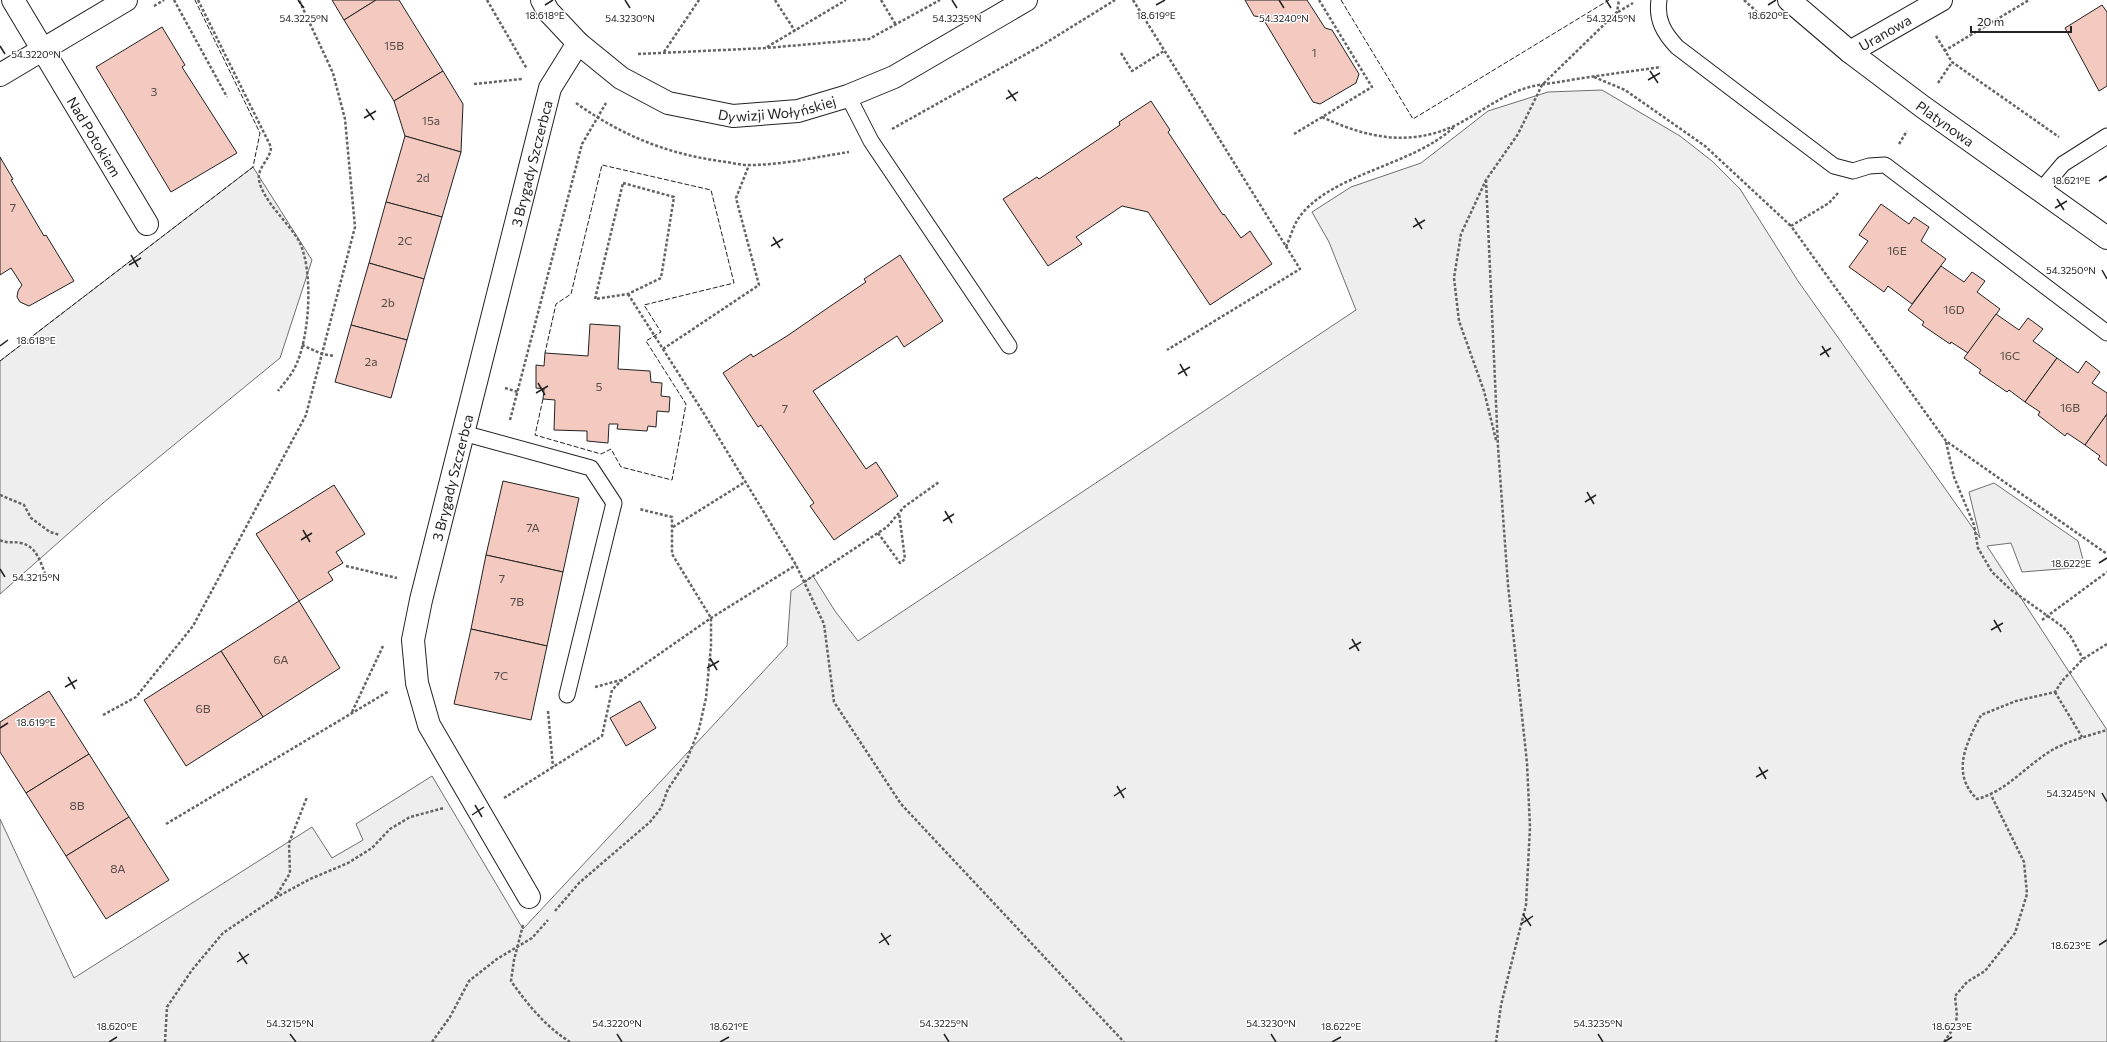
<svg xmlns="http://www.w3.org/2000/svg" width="2107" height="1042" viewBox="0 0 2107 1042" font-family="Commissioner,sans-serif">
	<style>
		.green { fill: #eee; stroke: #6f6f6f }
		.building { fill: #f3c9c0; stroke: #222 }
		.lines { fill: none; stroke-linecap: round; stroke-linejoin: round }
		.lane-casing { stroke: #222; stroke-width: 17 }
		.street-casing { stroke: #222; stroke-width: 24 }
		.secondary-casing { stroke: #222; stroke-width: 24 }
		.path { stroke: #646464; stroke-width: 2.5; stroke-dasharray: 3 2; stroke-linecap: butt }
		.lane { stroke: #fff; stroke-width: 15 }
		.street { stroke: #fff; stroke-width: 22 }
		.secondary { stroke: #fff; stroke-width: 22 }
		.fence { stroke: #222; stroke-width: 1; stroke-dasharray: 5 2; stroke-linecap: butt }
		.ticks { fill: none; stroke: #222; stroke-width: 1.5 }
		.labels { text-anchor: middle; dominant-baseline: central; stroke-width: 3; stroke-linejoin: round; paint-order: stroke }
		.number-label { font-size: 12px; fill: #564c4a }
		.street-label { font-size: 14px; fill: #222; stroke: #fff }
		.ticks-label { font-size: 10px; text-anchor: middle; fill: #222; stroke: #fff; stroke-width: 3; stroke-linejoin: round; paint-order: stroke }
	</style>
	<rect width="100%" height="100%" fill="#fff"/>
	<g class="green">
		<path d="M1602,90l78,46 32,25 28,28 58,92 182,257 -11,-46 25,-9 84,58 7,26 -63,5 -11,-29 -24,3 120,184v312h-2107v-223l74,159 238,-151 20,31 31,-18 -7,-16 76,-48 91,153 264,-283 4,-55 22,-15 22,35 23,30 498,-331 -27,-68 -17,-30 39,-25 70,-24 67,-52 60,-19z"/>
		<path d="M253,167l59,93 -32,98 -177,145 -103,91v-233z"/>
	</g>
	<g class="building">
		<path d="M332,0h44l-32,20z"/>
		<path d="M376,0h23l44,71 -49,30 -50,-81z"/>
		<path d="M1245,0h62l18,28 7,2 27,44 -3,9 -36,21 -7,-2 -51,-85 -8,-1z"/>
		<path d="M2102,5l5,7v74l-8,5 -34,-63z"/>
		<path d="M162,27l23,38 -3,2 55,86 -66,39 -75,-125z"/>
		<path d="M443,71l20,33 -2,48 -56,-16 -11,-35z"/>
		<path d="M1151,101l19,29 -2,2 55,83 1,-1 17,24 9,-7 22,33 -62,41 -62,-93 -26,-6 -46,31 6,7 -34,22 -45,-67 34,-22 2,2 81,-54 -1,-3z"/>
		<path d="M405,136l56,16 -19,65 -56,-15z"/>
		<path d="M0,157l13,22 -2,1 33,56 2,-1 28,46 -45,25 -9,-4 -3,-5 1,-6 4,-6 -11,-17 -11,7z"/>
		<path d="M386,202l56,15 -18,62 -55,-16z"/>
		<path d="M1881,204l28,20 5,-7 15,10 -8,14 25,18 -34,45 -24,-18 -4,6 -35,-25 19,-26 -9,-6z"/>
		<path d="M900,255l43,66 -39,26 -7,-11 -84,55 53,78 10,-7 22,34 -64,44 -24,-34 4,-3 -53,-78 -3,2 -35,-54 28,-19 2,3 34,-21 45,-31 34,-23 -2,-3z"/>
		<path d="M369,263l55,16 -17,61 -56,-15z"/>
		<path d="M1941,266l23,16 8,-10 13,9 -8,11 23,17 -32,44 -17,-11 -1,2 -28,-19 2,-3 -16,-12z"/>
		<path d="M1996,314l23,16 9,-12 15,11 -10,12 24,17 -32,44 -16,-12 -2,2 -28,-19 2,-3 -17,-12z"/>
		<path d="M590,324l30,2 -2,43 32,2 1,11 11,1 -1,13 9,1 -1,15 -12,-1 -1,16 -8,-1 -1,5 -30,-2 1,-5h-9l-1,19 -21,-2v-10l-33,-1 1,-30 -12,-1 1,-10 -8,-1v-23l8,1 1,-13 43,3z"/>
		<path d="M351,325l56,15 -16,58 -56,-16z"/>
		<path d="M2057,358l21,15 8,-12 14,11 -8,11 15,10v21l-22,31 -18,-12 -2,3 -27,-21 2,-3 -15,-10z"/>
		<path d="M2107,414v52l-9,-7 2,-3 -15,-11z"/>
		<path d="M503,481l76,17 -16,74 -77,-17z"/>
		<path d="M334,485l31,49 -29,18 7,11 -15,9 5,8 -34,21 -43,-67z"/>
		<path d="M486,555l77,17 -16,74 -76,-17z"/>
		<path d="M299,601l41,67 -77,49 -42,-66z"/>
		<path d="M471,629l76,17 -16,74 -77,-16z"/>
		<path d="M221,651l42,66 -77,49 -42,-66z"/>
		<path d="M49,691l40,63 -63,39 -26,-41v-30z"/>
		<path d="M640,701l16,27 -30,18 -16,-28z"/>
		<path d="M89,754l40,63 -63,39 -40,-63z"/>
		<path d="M129,817l40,63 -63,39 -40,-63z"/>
	</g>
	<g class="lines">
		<g class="lane-casing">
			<g id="lane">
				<path d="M1659,0c-3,20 5,33 18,47l157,119 19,5 16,-5 16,-1 222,168"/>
				<path d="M848,96l23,45 138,205"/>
				<path d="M2041,190l22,-26 44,-28"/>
				<path d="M463,433l128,35 23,35 -47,192"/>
			</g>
		</g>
		<g class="street-casing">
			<g id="street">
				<path id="s1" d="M13,0l134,224"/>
				<path id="s2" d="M542,0l6,11 30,32 43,35 47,25 65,13 65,-5 50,-15 46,-19 132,-77"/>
				<path id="s3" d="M1850,52l73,55 184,131"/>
				<path d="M0,75l126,-75"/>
				<path id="s4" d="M529,897l-100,-172 -12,-42 -4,-43 8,-40 129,-512 28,-45"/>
			</g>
		</g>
		<g class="secondary-casing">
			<g id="secondary">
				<path id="s5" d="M1789,0l61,52 91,-52"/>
			</g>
		</g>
		<g class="path">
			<path d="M174,0l53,97"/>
			<path d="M198,0l73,147c0,12 -14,20 -12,33 4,21 29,42 40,61 15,29 11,99 -5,128 -4,8 -11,15 -16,22"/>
			<path d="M487,0l40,69"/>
			<path d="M775,0l20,31"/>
			<path d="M881,0l15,25"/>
			<path d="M1133,0l167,269 -133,81"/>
			<path d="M1744,0l22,20"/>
			<path d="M154,6l10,-6"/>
			<path d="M1618,12l15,-9"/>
			<path d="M1936,36l16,26 107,75"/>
			<path d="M767,47l79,-47"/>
			<path d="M1944,51l85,-51"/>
			<path d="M664,52l35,-52"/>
			<path d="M1121,53l11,18 32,-20"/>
			<path d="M638,54l128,-6 103,-9 71,-39"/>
			<path d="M1594,77l31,13 80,56 86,80"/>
			<path d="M1938,83l14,-21"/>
			<path d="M474,84l48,-5"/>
			<path d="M576,103c45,32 89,50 143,58 10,1 20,4 30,4 34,0 67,-8 100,-13"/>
			<path d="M1322,117c45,21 88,30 134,8 22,-11 43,-28 67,-36 11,-4 24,-5 36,-7 34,-6 68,-10 102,-15"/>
			<path d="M892,129l152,-85 71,-44"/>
			<path d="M1294,134l78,-47 -53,-87"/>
			<path d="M1899,144l8,-13"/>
			<path d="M1486,180l12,267 10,138 19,178 3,64 -4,78 -25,100 -5,37"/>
			<path d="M623,183l51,14 -13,81 -33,16 -33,5z"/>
			<path d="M1838,193l-9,10 -38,23 155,215 161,113"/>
			<path d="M1286,247c4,-9 7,-20 12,-28 30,-45 115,-53 156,-92"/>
			<path d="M628,294l75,118 93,153 28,59 10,78 67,102 223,238"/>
			<path d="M302,345l20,9 12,2"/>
			<path d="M663,349l96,-64 -23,-87 13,-33"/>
			<path d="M505,388l13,4"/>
			<path d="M510,420l72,-276 24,-41"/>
			<path d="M1496,440l-12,-49 -25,-70 -5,-43 7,-44 25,-54 32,-46 24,-49 75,-73 2,-12"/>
			<path d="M1946,442l8,35 20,48 4,23 14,24 18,17 53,38 8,10 12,22"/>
			<path d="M0,495l24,10 7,13 19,14 10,3"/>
			<path d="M673,527l72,-45"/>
			<path d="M878,533l22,30 5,-4 -6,-46"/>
			<path d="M0,540c7,4 14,1 21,3 18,4 19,22 27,36"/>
			<path d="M346,566l51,12"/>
			<path d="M804,582l83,-55 17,-20 35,-25"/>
			<path d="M2042,620l65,-48"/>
			<path d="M2107,644l-24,15 -21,22 -7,11 -39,9 -35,14c-14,27 -31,58 -4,84 28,-7 48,-32 72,-47 17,-11 39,-16 58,-22"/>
			<path d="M595,687l26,-7"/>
			<path d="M2055,692l27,45"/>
			<path d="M548,711l5,56"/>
			<path d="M352,712l31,-66"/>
			<path d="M103,715l33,-18 57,-71 113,-211 49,-188 -10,-108 -12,-46 -34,-73"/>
			<path d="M504,798l98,-62 10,-46 10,-10 89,-62 85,-53"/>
			<path d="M166,824l223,-133"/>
			<path d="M275,898l35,-19 38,-16 24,-15 18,-19 20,-12 34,-9"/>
			<path d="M555,911l24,-28 71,-61 11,-14 7,-19 18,-27 13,-33 7,-31 5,-52v-28l-39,-64v-37l-33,-8"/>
			<path d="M523,925l-9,35 -3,21c17,24 34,45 59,61"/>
			<path d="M165,1042l2,-35 25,-37 31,-37 52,-35 15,-25 -1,-30 18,-46"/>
			<path d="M432,1042l18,-25 19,-36 28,-22 35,-21 16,-18"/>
			<path d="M1944,1042l11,-16 2,-10 -2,-20 12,-14 18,-11 30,-38 12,-39 -3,-32 -33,-67"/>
		</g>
		<use href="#lane" class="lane"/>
		<use href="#street" class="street"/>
		<use href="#secondary" class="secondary"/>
		<g class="fence">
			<path d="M1341,0l72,119 196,-119"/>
			<path d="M0,361l253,-194 7,-34 -65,-133"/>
			<path d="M543,399l-8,36 66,19 10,-5 10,18 51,13 14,-76 -40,-63 15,-9 -17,-27 90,-22 -23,-93 -109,-25 -31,129 -15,10 -11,49"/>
		</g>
	</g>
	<path class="ticks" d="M298,0l6,8M625,0l5,8M952,0l5,8M1279,0l5,8M1606,0l5,8M545,5l8,-5M1156,5l9,-5M1768,5l8,-5M0,46l5,8M1650,71l8,12M1648,80l12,-7M1008,90l8,11M1006,99l12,-7M366,109l8,11M364,118l12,-7M2099,181l8,-5M2057,199l7,11M2055,208l12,-7M1415,218l7,11M1413,227l12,-7M773,237l7,11M771,246l12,-7M131,255l7,12M129,265l12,-7M2102,270l5,9M0,346l8,-6M1822,346l7,11M1820,355l11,-7M1180,364l7,12M1178,374l12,-7M538,383l7,12M536,393l12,-7M1587,492l7,12M1585,502l11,-7M945,511l7,12M943,521l11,-7M303,530l7,12M301,540l11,-7M2099,563l8,-5M0,569l5,8M1994,620l7,12M1991,630l12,-7M1352,639l7,12M1349,649l12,-7M710,658l7,12M707,668l12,-7M68,677l7,12M65,687l12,-7M0,728l8,-5M1759,767l7,12M1756,777l12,-7M1117,786l7,12M2102,793l5,9M1114,796l12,-8M475,805l7,12M472,815l12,-8M1523,914l8,12M1521,924l12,-8M881,933l8,12M879,943l12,-8M2099,945l8,-5M239,952l8,12M237,962l12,-8M290,1034l6,8M617,1034l5,8M944,1034l5,8M1271,1034l5,8M1598,1034l5,8M109,1042l8,-5M720,1042l9,-5M1332,1042l9,-5M1944,1042l8,-5"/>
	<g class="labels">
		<g class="number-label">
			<text x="394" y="45">15B</text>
			<text x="1314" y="52">1</text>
			<text x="154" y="91">3</text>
			<text x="431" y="120">15a</text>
			<text x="423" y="177">2d</text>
			<text x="13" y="207">7</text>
			<text x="405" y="240">2C</text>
			<text x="1897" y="250">16E</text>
			<text x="388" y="302">2b</text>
			<text x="1954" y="309">16D</text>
			<text x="2010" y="355">16C</text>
			<text x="371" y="361">2a</text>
			<text x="599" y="386">5</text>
			<text x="2070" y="407">16B</text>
			<text x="785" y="408">7</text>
			<text x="533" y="527">7A</text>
			<text x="502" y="578">7</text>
			<text x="517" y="601">7B</text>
			<text x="281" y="659">6A</text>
			<text x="501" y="675">7C</text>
			<text x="203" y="708">6B</text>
			<text x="77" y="805">8B</text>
			<text x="118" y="868">8A</text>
		</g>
		<g class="street-label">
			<text stroke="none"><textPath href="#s5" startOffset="120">Uranowa</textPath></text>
			<text stroke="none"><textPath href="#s2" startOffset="276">Dywizji Wołyńskiej</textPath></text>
			<text stroke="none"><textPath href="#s3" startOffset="119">Platynowa</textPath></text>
			<text stroke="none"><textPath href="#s1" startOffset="159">Nad Potokiem</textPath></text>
			<text stroke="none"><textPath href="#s4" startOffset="777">3 Brygady Szczerbca</textPath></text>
			<text stroke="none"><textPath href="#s4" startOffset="453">3 Brygady Szczerbca</textPath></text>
		</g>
	</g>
	<g class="ticks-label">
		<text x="545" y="19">18.618°E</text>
		<text x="1156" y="19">18.619°E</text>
		<text x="1768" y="19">18.620°E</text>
		<text x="304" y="22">54.3225°N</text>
		<text x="630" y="22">54.3230°N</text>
		<text x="957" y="22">54.3235°N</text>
		<text x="1284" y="22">54.3240°N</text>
		<text x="1611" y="22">54.3245°N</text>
		<text x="36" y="58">54.3220°N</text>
		<text x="2071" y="184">18.621°E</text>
		<text x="2071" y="274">54.3250°N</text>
		<text x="36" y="344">18.618°E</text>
		<text x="2071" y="567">18.622°E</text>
		<text x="36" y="581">54.3215°N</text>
		<text x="36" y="726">18.619°E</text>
		<text x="2071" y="797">54.3245°N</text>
		<text x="2071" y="949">18.623°E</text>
		<text x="290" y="1027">54.3215°N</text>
		<text x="617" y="1027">54.3220°N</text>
		<text x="944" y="1027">54.3225°N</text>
		<text x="1271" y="1027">54.3230°N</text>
		<text x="1598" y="1027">54.3235°N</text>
		<text x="117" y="1030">18.620°E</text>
		<text x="729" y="1030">18.621°E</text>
		<text x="1341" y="1030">18.622°E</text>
		<text x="1952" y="1030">18.623°E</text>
	</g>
	<path d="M1971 26v6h100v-6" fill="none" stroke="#222222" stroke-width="2"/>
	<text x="1977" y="26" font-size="12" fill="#222222" stroke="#ffffff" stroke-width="3" paint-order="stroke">20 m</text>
</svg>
